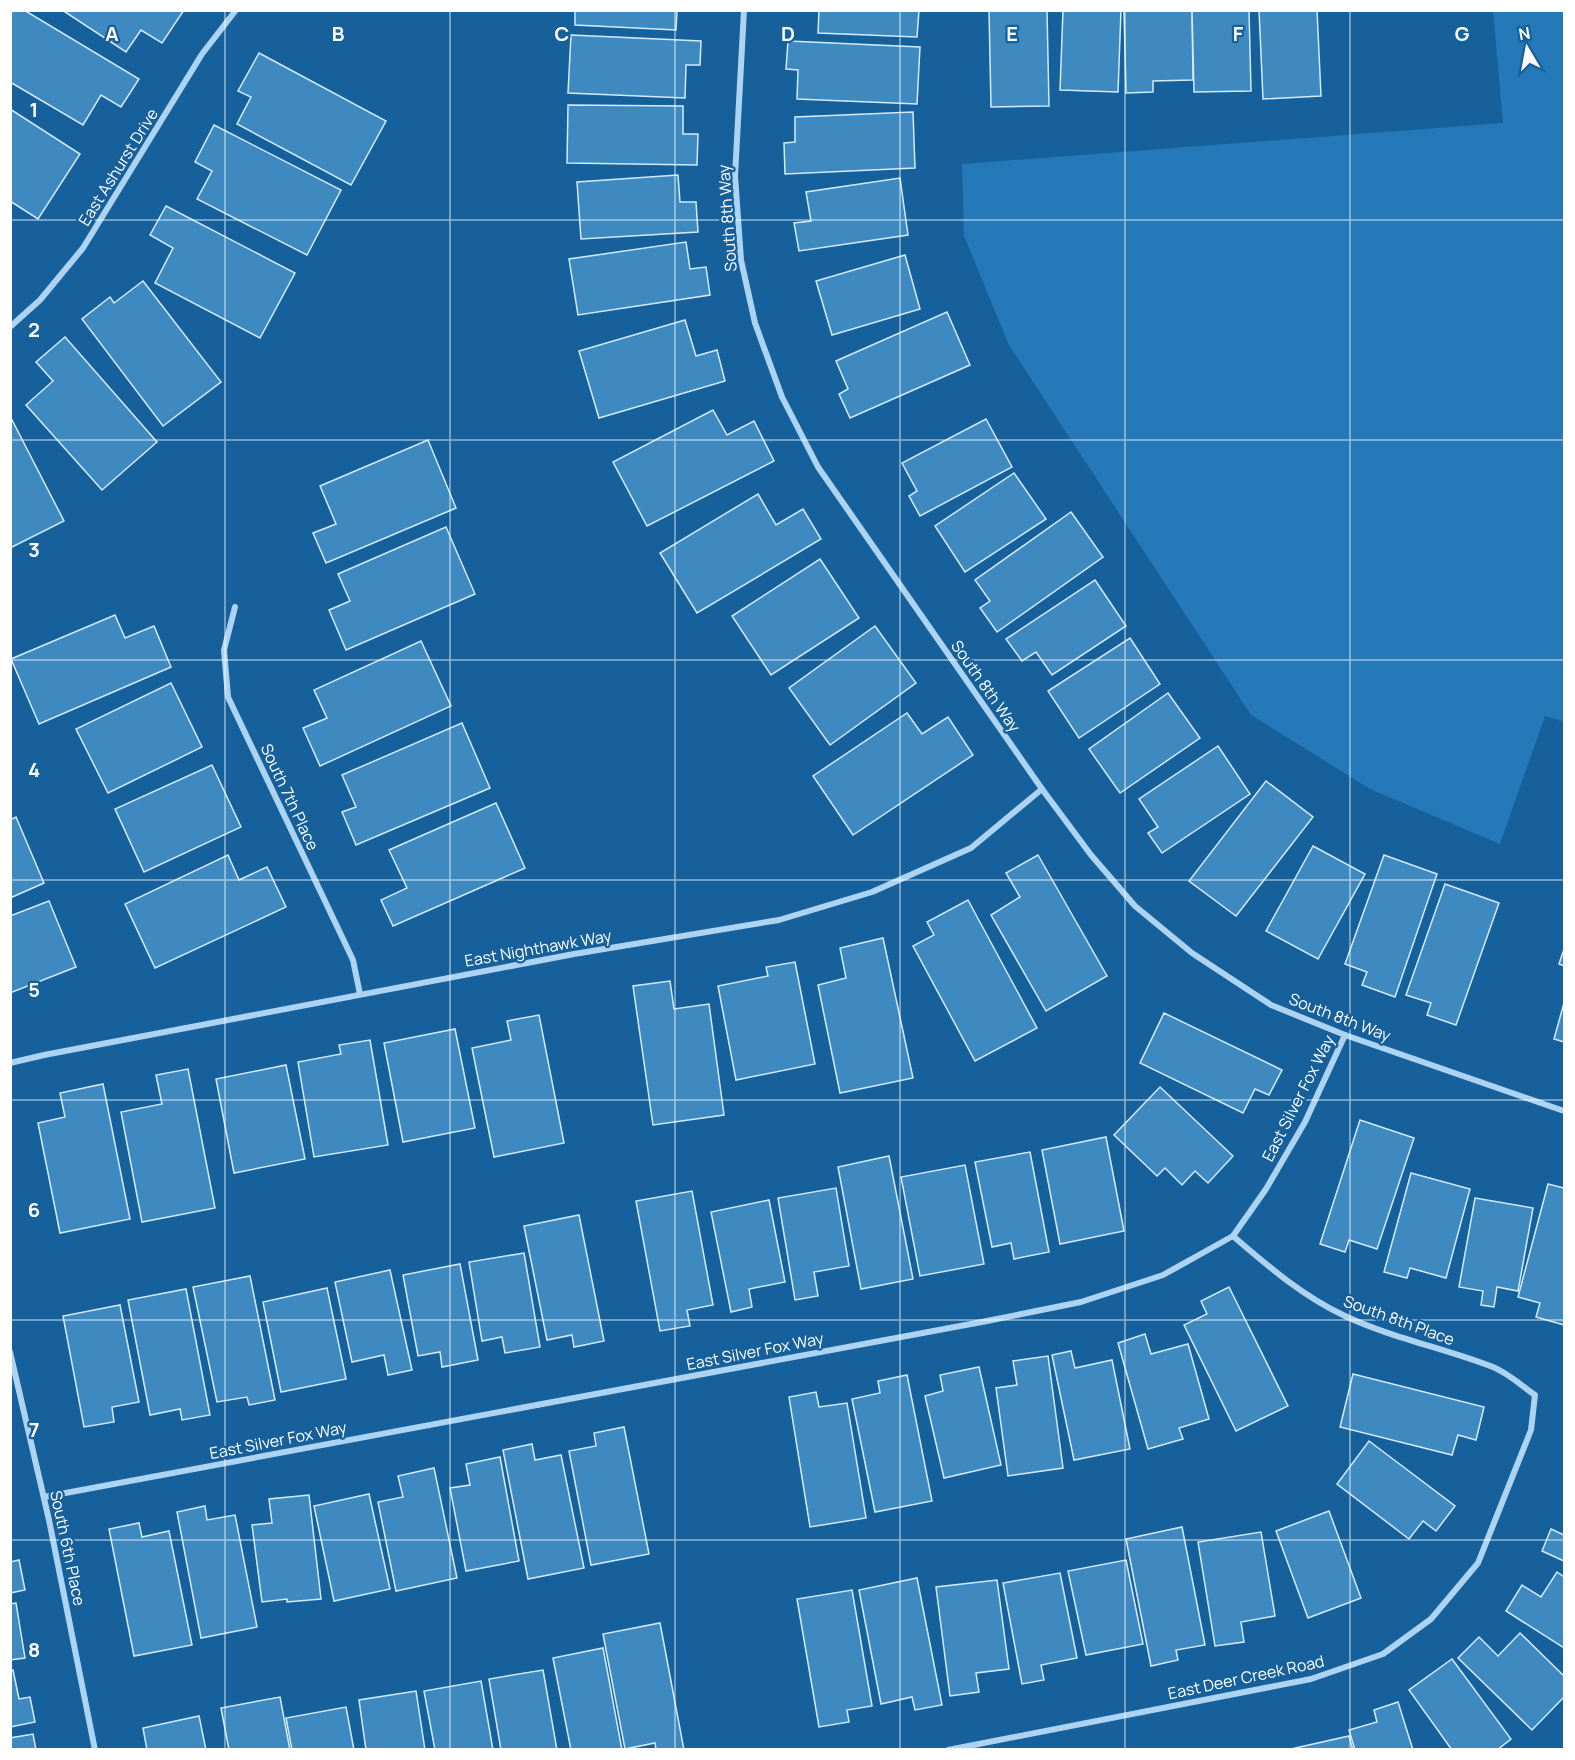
<svg xmlns="http://www.w3.org/2000/svg" width="1575" height="1760" viewBox="0 0 1575 1760" font-family="Manrope,sans-serif">
	<style>
		.green { fill: #2579b8 }
		.building { fill: #3f89c1; stroke: #d3ebfd; stroke-width: 1.5 }
		.lines { fill: none; stroke-linecap: round; stroke-linejoin: round }
		.street { stroke: #acd4f2; stroke-width: 6 }
		.grid { fill: none; stroke: #fff; stroke-width: 1.5; stroke-opacity: 0.55 }
		.labels { text-anchor: middle; dominant-baseline: central; stroke-width: 4.5; stroke-linejoin: round; paint-order: stroke }
		.street-label { font-size: 16px; fill: #fff; stroke: #16609b }
		.grid-label { font-size: 20px; text-anchor: middle; font-weight: bold; fill: #fff; stroke: #16609b; stroke-width: 4.5; stroke-linejoin: round; paint-order: stroke }
	</style>
	<rect width="100%" height="100%" fill="#16609b"/>
	<path class="green" d="M1493,11h71v711l-19,-6 -45,128 -130,-55 -119,-74 -242,-370 -45,-109 -2,-72 541,-41z"/>
	<g class="building">
		<path d="M13,10h11l115,69 -18,28 -20,-12 -18,30 -73,-43v-67z"/>
		<path d="M62,10h122l-22,33 -21,-13 -15,22z"/>
		<path d="M575,10h102l-1,20 -101,-5z"/>
		<path d="M819,10h100l-2,27 -99,-4z"/>
		<path d="M989,10h58l2,96 -58,1z"/>
		<path d="M1063,10h58l-3,82 -58,-2z"/>
		<path d="M1124,10h68l1,70 -40,1v11l-27,1z"/>
		<path d="M1192,10h57l2,81 -57,1z"/>
		<path d="M1259,10h58l4,86 -58,3z"/>
		<path d="M571,35l130,6 -1,24h-14l-1,33 -117,-5z"/>
		<path d="M788,41l132,6 -3,57 -120,-5 1,-29 -12,-1z"/>
		<path d="M259,53l127,68 -35,64 -114,-61 14,-27 -13,-6z"/>
		<path d="M568,105l115,1v28h15l-1,31 -130,-2z"/>
		<path d="M10,109l70,45 -42,65 -28,-18z"/>
		<path d="M913,112l2,56 -130,6 -1,-31 11,-1v-25z"/>
		<path d="M214,125l127,65 -34,65 -110,-56 15,-28 -17,-9z"/>
		<path d="M678,175l2,27h16l2,30 -117,7 -4,-57z"/>
		<path d="M900,178l8,57 -109,16 -5,-28 17,-2 -5,-29z"/>
		<path d="M166,206l129,67 -35,65 -105,-55 18,-35 -23,-13z"/>
		<path d="M686,242l4,27 16,-2 4,28 -132,20 -9,-56z"/>
		<path d="M905,255l15,54 -88,26 -16,-54z"/>
		<path d="M143,281l78,101 -58,44 -81,-107 28,-22 4,6z"/>
		<path d="M947,312l23,53 -120,53 -11,-24 9,-5 -12,-28z"/>
		<path d="M685,320l11,36 21,-6 8,31 -126,37 -20,-67z"/>
		<path d="M65,337l92,105 -55,48 -76,-85 27,-24 -17,-19z"/>
		<path d="M713,410l14,25 27,-14 20,40 -127,65 -34,-64z"/>
		<path d="M10,416l54,105 -54,27z"/>
		<path d="M986,419l26,48 -92,49 -11,-20 8,-5 -15,-28z"/>
		<path d="M428,440l28,68 -130,55 -13,-30 23,-9 -16,-38z"/>
		<path d="M1014,473l32,46 -81,53 -30,-46z"/>
		<path d="M758,494l18,31 27,-16 18,30 -124,74 -37,-60z"/>
		<path d="M1071,512l32,45 -106,75 -17,-24 10,-7 -15,-21z"/>
		<path d="M446,527l29,67 -129,56 -17,-40 21,-9 -12,-27z"/>
		<path d="M820,559l39,59 -88,57 -39,-59z"/>
		<path d="M1095,580l31,46 -74,49 -16,-23 -14,9 -16,-22z"/>
		<path d="M115,615l10,23 29,-12 17,41 -132,57 -28,-65z"/>
		<path d="M875,626l41,57 -86,62 -41,-57z"/>
		<path d="M1130,638l30,46 -81,54 -31,-47z"/>
		<path d="M421,641l30,65 -131,60 -17,-38 24,-10 -13,-28z"/>
		<path d="M171,683l31,64 -94,46 -32,-64z"/>
		<path d="M1168,693l32,45 -80,55 -31,-44z"/>
		<path d="M907,713l15,21 26,-17 25,38 -120,80 -40,-59z"/>
		<path d="M462,723l28,65 -134,57 -14,-33 14,-5 -14,-32z"/>
		<path d="M1218,746l32,48 -88,59 -14,-20 10,-6 -19,-28z"/>
		<path d="M212,765l29,62 -97,45 -29,-63z"/>
		<path d="M1266,781l47,36 -77,99 -47,-35z"/>
		<path d="M496,803l29,65 -132,58 -12,-26 26,-12 -18,-38z"/>
		<path d="M16,817l28,66 -34,15v-78z"/>
		<path d="M1313,846l52,28 -47,85 -52,-28z"/>
		<path d="M228,855l11,25 28,-13 19,40 -131,61 -30,-64z"/>
		<path d="M1038,855l69,121 -61,35 -55,-96 29,-18 -14,-24z"/>
		<path d="M1384,855l53,19 -42,123 -33,-12 5,-13 -22,-8z"/>
		<path d="M1445,884l54,19 -43,122 -29,-10 4,-12 -25,-8z"/>
		<path d="M968,900l69,128 -62,33 -62,-115 21,-11 -7,-13z"/>
		<path d="M49,901l27,66 -66,26v-77z"/>
		<path d="M883,938l30,140 -73,15 -22,-108 28,-7 -6,-30z"/>
		<path d="M1564,949v17l-5,-2z"/>
		<path d="M795,962l20,102 -79,16 -18,-94 50,-10 -2,-9z"/>
		<path d="M670,981l4,28 35,-5 15,111 -71,10 -20,-139z"/>
		<path d="M1564,1003v39l-10,-3z"/>
		<path d="M1164,1013l118,57 -13,25 -14,-6 -12,24 -103,-50z"/>
		<path d="M539,1015l25,128 -70,14 -22,-109 39,-8 -4,-19z"/>
		<path d="M455,1029l20,99 -72,14 -19,-99z"/>
		<path d="M370,1040l18,105 -74,12 -16,-95 43,-8 -2,-9z"/>
		<path d="M286,1065l19,94 -71,14 -18,-94z"/>
		<path d="M188,1069l27,139 -73,14 -21,-110 41,-8 -6,-29z"/>
		<path d="M103,1084l27,135 -70,14 -22,-110 27,-6 -5,-24z"/>
		<path d="M1160,1087l73,69 -25,27 -13,-12 -13,14 -17,-17 -8,8 -43,-41z"/>
		<path d="M1360,1120l54,18 -37,111 -28,-9 -4,12 -25,-8z"/>
		<path d="M1106,1137l18,94 -64,13 -18,-94z"/>
		<path d="M1030,1152l19,100 -35,7 -3,-16 -19,4 -17,-85z"/>
		<path d="M889,1156l24,123 -52,10 -23,-122z"/>
		<path d="M965,1165l19,99 -64,12 -19,-99z"/>
		<path d="M1411,1173l59,16 -24,89 -36,-10 -3,10 -23,-6z"/>
		<path d="M1548,1184l16,4v137l-28,-8 4,-14 -22,-6z"/>
		<path d="M836,1188l13,78 -35,6 4,24 -23,4 -17,-102z"/>
		<path d="M692,1191l21,114 -26,5 3,16 -30,5 -24,-130z"/>
		<path d="M1475,1198l58,10 -15,83 -21,-4 -3,20 -13,-2 2,-14 -24,-4z"/>
		<path d="M769,1200l16,82 -36,7 3,18 -21,5 -20,-100z"/>
		<path d="M579,1215l25,126 -30,6 -2,-12 -25,5 -23,-114z"/>
		<path d="M524,1253l16,94 -35,6 -3,-16 -20,4 -13,-79z"/>
		<path d="M460,1264l18,96 -36,7 -2,-15 -22,4 -15,-81z"/>
		<path d="M390,1270l22,100 -24,5 -4,-20 -32,7 -17,-80z"/>
		<path d="M250,1276l25,124 -26,5 -2,-8 -30,5 -24,-115z"/>
		<path d="M1229,1287l59,119 -52,25 -52,-106 23,-11 -6,-13z"/>
		<path d="M327,1288l19,91 -65,13 -18,-90z"/>
		<path d="M186,1289l24,126 -28,5 -2,-11 -30,6 -22,-115z"/>
		<path d="M120,1305l19,97 -27,5 2,15 -30,5 -21,-111z"/>
		<path d="M1145,1334l6,20 37,-10 21,75 -30,9 4,11 -35,10 -30,-106z"/>
		<path d="M1071,1351l4,17 37,-8 18,89 -56,11 -22,-105z"/>
		<path d="M1048,1356l15,112 -55,8 -12,-88 21,-3 -4,-24z"/>
		<path d="M979,1367l22,98 -57,13 -19,-82 18,-5 -3,-16z"/>
		<path d="M1353,1374l131,33 -8,33 -18,-5 -6,20 -112,-28z"/>
		<path d="M907,1375l25,126 -57,11 -23,-113 28,-6 -2,-12z"/>
		<path d="M816,1392l3,15 28,-4 19,115 -56,9 -21,-130z"/>
		<path d="M624,1427l25,127 -58,11 -22,-114 27,-5 -2,-13z"/>
		<path d="M1369,1441l86,65 -19,25 -13,-10 -14,18 -72,-55z"/>
		<path d="M532,1444l3,16 26,-5 23,113 -56,11 -25,-129z"/>
		<path d="M500,1457l19,104 -53,10 -16,-83 20,-3 -4,-21z"/>
		<path d="M434,1468l23,110 -61,13 -18,-89 25,-5 -5,-21z"/>
		<path d="M369,1494l21,95 -56,12 -20,-95z"/>
		<path d="M309,1495l12,104 -34,3v-3l-25,3 -10,-77 20,-2 -3,-24z"/>
		<path d="M205,1506l2,14 28,-5 22,112 -56,11 -24,-126z"/>
		<path d="M1329,1511l32,87 -53,20 -32,-87z"/>
		<path d="M139,1523l3,14 27,-6 23,114 -58,11 -25,-127z"/>
		<path d="M1182,1527l23,118 -29,5 2,10 -27,6 -25,-127z"/>
		<path d="M1551,1529l13,6v26l-22,-10z"/>
		<path d="M1261,1532l14,84 -34,6 3,20 -29,4 -17,-104z"/>
		<path d="M19,1560l6,30 -15,3v-31z"/>
		<path d="M1126,1560l17,84 -57,11 -18,-84z"/>
		<path d="M1557,1572l7,5v71l-58,-37 16,-26 19,12z"/>
		<path d="M1060,1573l17,85 -36,7 3,15 -22,4 -19,-101z"/>
		<path d="M917,1578l25,127 -27,5 -3,-13 -31,7 -22,-114z"/>
		<path d="M997,1580l12,89 -33,4 3,19 -29,4 -14,-109z"/>
		<path d="M852,1590l20,116 -25,4 2,12 -30,5 -22,-128z"/>
		<path d="M16,1603l9,55 -15,2v-56z"/>
		<path d="M660,1623l24,127h-28l-1,-7 -30,6 -22,-115z"/>
		<path d="M1520,1633l44,43v21l-32,33 -74,-72 21,-21 19,19z"/>
		<path d="M603,1648l19,102h-51l-18,-92z"/>
		<path d="M1452,1659l59,80 -14,11h-45l-43,-60z"/>
		<path d="M13,1670l6,29 11,-2 5,25 -25,5v-56z"/>
		<path d="M543,1670l14,80h-56l-12,-71z"/>
		<path d="M481,1681l12,69h-58l-11,-59z"/>
		<path d="M416,1691l9,59h-59l-7,-50z"/>
		<path d="M280,1697l10,53h-61l-8,-42z"/>
		<path d="M1398,1702l15,48h-58l-6,-20 28,-8 -3,-12z"/>
		<path d="M346,1707l8,43h-62l-6,-32z"/>
		<path d="M199,1716l7,34h-59l-4,-22z"/>
		<path d="M33,1734l3,16h-26v-12z"/>
		<path d="M1349,1736l4,14 -62,-1z"/>
	</g>
	<g class="lines">
		<g class="street">
			<path d="M744,10l-9,166 6,84 14,63 27,74 36,70 224,322 49,66 44,51 57,47 79,52 74,30 219,76"/>
			<path d="M10,327l30,-27 43,-52 119,-194 34,-44"/>
			<path d="M235,607l-11,43 4,47 125,263 7,34"/>
			<path d="M10,1063l34,-8 530,-101 205,-34 93,-28 99,-44 71,-59"/>
			<path d="M10,1352l39,168 46,230"/>
			<path d="M44,1497l943,-176 94,-19 82,-27 70,-39 33,-47 39,-67 40,-87"/>
			<path d="M948,1750l363,-71 72,-25 48,-35 47,-56 53,-133 4,-35c-13,-9 -27,-22 -42,-28 -49,-19 -101,-29 -148,-51 -43,-20 -77,-50 -112,-80"/>
		</g>
	</g>
	<path class="grid" d="M225,10v1740M450,10v1740M675,10v1740M900,10v1740M1125,10v1740M1350,10v1740M10,220h1554M10,440h1554M10,660h1554M10,880h1554M10,1100h1554M10,1320h1554M10,1540h1554"/>
	<g class="labels">
		<g class="street-label">
			<text transform="translate(118 167) rotate(-58)">East Ashurst Drive</text>
			<text transform="translate(727 218) rotate(-94)">South 8th Way</text>
			<text transform="translate(986 686) rotate(55)">South 8th Way</text>
			<text transform="translate(290 797) rotate(65)">South 7th Place</text>
			<text transform="translate(538 948) rotate(-10)">East Nighthawk Way</text>
			<text transform="translate(1340 1017) rotate(21)">South 8th Way</text>
			<text transform="translate(1298 1098) rotate(-63)">East Silver Fox Way</text>
			<text transform="translate(1399 1320) rotate(20)">South 8th Place</text>
			<text transform="translate(755 1351) rotate(-11)">East Silver Fox Way</text>
			<text transform="translate(278 1440) rotate(-11)">East Silver Fox Way</text>
			<text transform="translate(68 1548) rotate(78)">South 6th Place</text>
			<text transform="translate(1246 1677) rotate(-12)">East Deer Creek Road</text>
		</g>
	</g>
	<g class="grid-label">
		<text x="112" y="41">A</text>
		<text x="338" y="41">B</text>
		<text x="562" y="41">C</text>
		<text x="788" y="41">D</text>
		<text x="1012" y="41">E</text>
		<text x="1238" y="41">F</text>
		<text x="1462" y="41">G</text>
		<text x="34" y="117">1</text>
		<text x="34" y="337">2</text>
		<text x="34" y="557">3</text>
		<text x="34" y="777">4</text>
		<text x="34" y="997">5</text>
		<text x="34" y="1217">6</text>
		<text x="34" y="1437">7</text>
		<text x="34" y="1657">8</text>
	</g>
	<rect width="1575" height="1760" fill="none" stroke="#ffffff" stroke-width="24"/>
	<g transform="translate(1527 48) rotate(350)" stroke="#16609b" stroke-width="4.5" paint-order="stroke">
	<path d="M0-4.5L10 22L0 15L-10 22Z" fill="#ffffff"/>
	<text y="-9" font-size="16" font-weight="bold" text-anchor="middle" fill="#ffffff">N</text>
	</g>
</svg>
